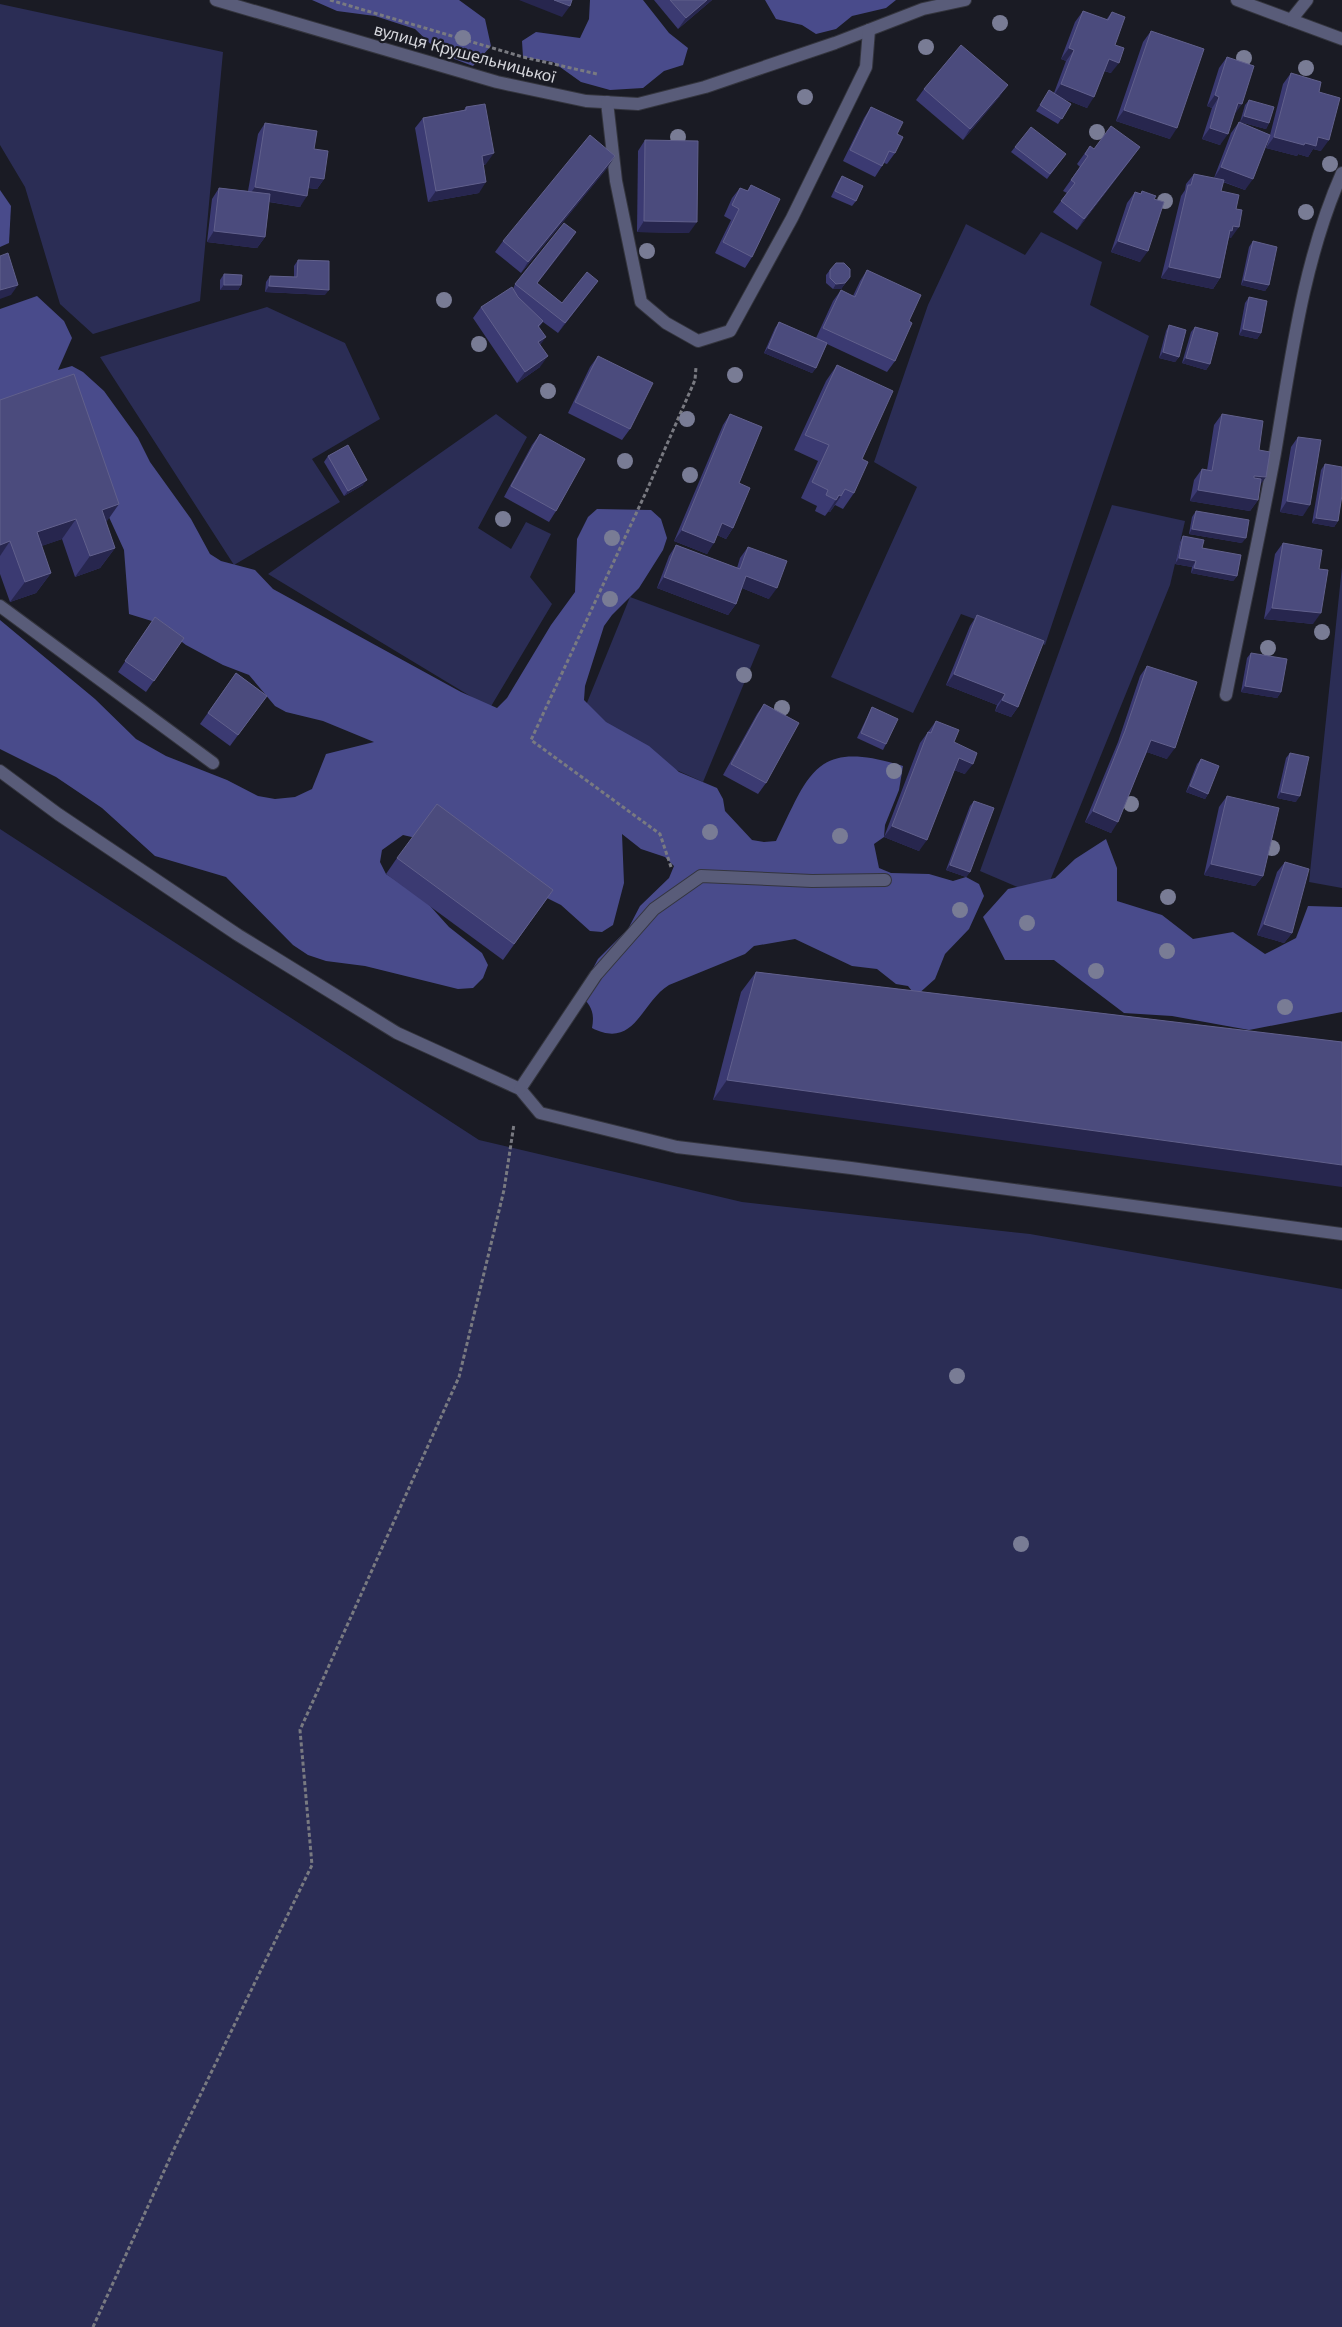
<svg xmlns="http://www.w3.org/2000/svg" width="1342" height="2327" viewBox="0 0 1342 2327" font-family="'Noto Sans',sans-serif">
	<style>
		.green { fill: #2b2d55 }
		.forest { fill: #494b8b }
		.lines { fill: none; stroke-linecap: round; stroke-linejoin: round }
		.minor-casing { stroke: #34353e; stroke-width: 14 }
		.path { stroke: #797a81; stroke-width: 3; stroke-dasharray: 4 2.5; stroke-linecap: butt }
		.minor { stroke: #595c79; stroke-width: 12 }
		.tree { fill: #797c95 }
		.wall { fill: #3b3a72 }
		.shaded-wall { fill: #27264e }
		.building { fill: #4b4b7d; stroke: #61608c }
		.labels { text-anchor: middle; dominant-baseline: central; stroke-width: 4.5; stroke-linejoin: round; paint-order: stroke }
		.street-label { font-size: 16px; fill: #d5d6dc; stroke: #1a1b24 }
	</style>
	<rect width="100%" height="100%" fill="#1a1b24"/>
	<g class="green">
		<path d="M0,4l223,48 -23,249 -107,33 -33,-30 -35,-117 -25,-42z"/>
		<path d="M966,224l59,31 16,-23 61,30 -12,43 59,31 -104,309 -84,-31 -48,99 -82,-36 86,-190 -43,-25 54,-157z"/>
		<path d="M267,307l78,36 35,76 -68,40 28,43 -106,63 -134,-208z"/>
		<path d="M496,414l31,23 -49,91 33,21 15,-27 25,12 -21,43 22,27 -62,104 -222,-134z"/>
		<path d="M1112,505l73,16 -15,64 -127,313 -63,-27z"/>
		<path d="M1342,567v321l-33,-6z"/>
		<path d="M630,597l130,48 -57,137 -113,-51 -8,-16z"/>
		<path d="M0,829l479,311 263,62 288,32 312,55v1038h-1342z"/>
	</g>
	<g class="forest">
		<path d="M312,0h147l26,19 6,27 -18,20 -32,-12 -26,-25 -40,-13 -38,-5z"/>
		<path d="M590,0h53l26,33 19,15 -5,17 -19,6 -21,17 -33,2 -29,-8 -28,-20 -30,-5 -1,-16 14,-9 44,6 9,-19z"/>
		<path d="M765,0h131l-10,8 -34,8 -16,13 -20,5 -14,-9 -26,-6z"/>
		<path d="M0,190l11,16 -2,37 -9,4z"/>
		<path d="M37,296l27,25 8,17 -14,32 14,-4 11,6 21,19 34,47 12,24 41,57 19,35 11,7 34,9 18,19 188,103 36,16 10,-10 44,-73 24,-33 2,-53 11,-22 9,-8 54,1 10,9 6,19 -4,12 -24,38 -27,27 -8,11 -19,60 -1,14 22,22 43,24 30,26 38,16 6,11 2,12 27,29 12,2 12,-1c34,-70 40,-102 127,-75l-4,24 -14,35 -1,12 -10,7 5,24 12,5 38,1 24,7 13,-4 13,7 5,12 -15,33 -24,25 -10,25 -19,17 -8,-10 -12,-2 -19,-15 -25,-3 -57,-27 -41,7 -9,8 -76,31c-28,17 -34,65 -77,43 3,-16 -1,-23 -13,-34l19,-35 30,-30 12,-23 29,-28 5,-12 -9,-9 -24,-8 -19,-15 2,49 -11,42 -11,7 -12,-1 -29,-26 -24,-12 -108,-52 -26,-6 -21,15 -2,12 6,12 36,23 27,30 33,26 6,12 -5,13 -10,10 -15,1 -93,-23 -39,-5 -18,-6 -15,-10 -67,-68 -71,-21 -53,-48 -46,-31 -56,-28v-129l95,79 41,40 30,17 61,24 31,16 17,3 20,-2 17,-8 14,-35 48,-12 -51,-21 -37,-9 -11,-6 -26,-31 -26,-10 -37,-20 -31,-23 -26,-8 -5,-64 -16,-35 -108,-113v-93z"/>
		<path d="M1106,839l11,29v33l45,14 31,24 40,-7 32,22 31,-16 12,-32 34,1v105l-93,18 -77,-14 -48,-3 -70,-53h-49l-22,-43 25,-28 47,-11 20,-19z"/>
	</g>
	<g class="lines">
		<g class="minor-casing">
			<g id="minor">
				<path d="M216,0l281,82 89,19 52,3 67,-17 130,-44 88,-34 42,-9"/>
				<path d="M1237,0l105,39"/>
				<path d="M1291,20l16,-20"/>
				<path d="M607,102l9,79 25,121 25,21 32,18 32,-10 62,-113 74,-151 3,-37"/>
				<path d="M0,606l213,157"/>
				<path d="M1226,695c16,-80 34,-161 49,-242 16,-94 28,-192 67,-280"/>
				<path d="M0,771l58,43 180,121 159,98 123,56 20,24 137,34 174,21 491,66"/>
				<path d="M520,1089l76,-114 58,-66 47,-33 111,5 73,-1"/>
			</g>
		</g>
		<g class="path">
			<path d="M330,0l193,57 74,17"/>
			<path d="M671,867l-11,-33 -129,-94 116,-250 48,-110 1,-13"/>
			<path d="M93,2327l82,-180 137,-282 -12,-135 159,-353 45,-187 10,-66"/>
		</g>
		<use href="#minor" class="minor"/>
	</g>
	<g class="tree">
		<circle cx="1000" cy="23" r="8"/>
		<circle cx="463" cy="38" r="8"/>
		<circle cx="926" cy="47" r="8"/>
		<circle cx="1244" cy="58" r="8"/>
		<circle cx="1306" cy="68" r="8"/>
		<circle cx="805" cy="97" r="8"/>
		<circle cx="1097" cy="132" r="8"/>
		<circle cx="678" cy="137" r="8"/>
		<circle cx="1330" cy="164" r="8"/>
		<circle cx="1165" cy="201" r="8"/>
		<circle cx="1306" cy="212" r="8"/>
		<circle cx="647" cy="251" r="8"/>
		<circle cx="444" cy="300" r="8"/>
		<circle cx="479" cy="344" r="8"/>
		<circle cx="735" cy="375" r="8"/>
		<circle cx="548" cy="391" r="8"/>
		<circle cx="687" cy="419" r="8"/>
		<circle cx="625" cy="461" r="8"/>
		<circle cx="690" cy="475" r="8"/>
		<circle cx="503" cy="519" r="8"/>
		<circle cx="612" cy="538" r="8"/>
		<circle cx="610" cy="599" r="8"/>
		<circle cx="1322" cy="632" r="8"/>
		<circle cx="1268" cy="648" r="8"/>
		<circle cx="744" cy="675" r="8"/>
		<circle cx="782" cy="708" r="8"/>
		<circle cx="894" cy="771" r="8"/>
		<circle cx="1131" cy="804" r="8"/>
		<circle cx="710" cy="832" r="8"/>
		<circle cx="840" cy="836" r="8"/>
		<circle cx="1272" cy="848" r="8"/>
		<circle cx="1168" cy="897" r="8"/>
		<circle cx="960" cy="910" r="8"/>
		<circle cx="1027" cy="923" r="8"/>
		<circle cx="1167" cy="951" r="8"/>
		<circle cx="1096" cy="971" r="8"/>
		<circle cx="1285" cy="1007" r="8"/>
		<circle cx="957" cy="1376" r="8"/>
		<circle cx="1021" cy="1544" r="8"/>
	</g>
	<g class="wall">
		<path d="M654,0h58l-34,29z"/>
		<path d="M1083,11l23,9 6,-8 3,33 -4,28 -7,-2 -17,37 -25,-10 9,6 -13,20 -22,-13 10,-15 8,-3 12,-32 -5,-2 14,-37z"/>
		<path d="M1151,31l19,108 -54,-18 27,-79z"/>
		<path d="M1227,57l7,58 -14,30 -18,-6 10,-31 -5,-2 12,-38z"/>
		<path d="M1291,73l28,19 2,59 -8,-2 -5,8 -10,-3 -1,2 -31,-8 3,-9 -24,51 -22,-8 -2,9 15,18 -5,29 -2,-1 -9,41 -7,11 -52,-11 20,-82 4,-6 1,-6 8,-10 20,4 17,-45 8,-11 31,13 13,-51z"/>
		<path d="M924,89l76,7 -37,44 -47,-40z"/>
		<path d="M1249,100l20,23 -3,6 -26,-7 5,-17z"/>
		<path d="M466,107l20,57 -2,1 -5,28 -51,9 -13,-74 8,-10 41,-8z"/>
		<path d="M871,107l26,27 -2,19 -8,11 -3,-1 -9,14 -32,-16 21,-43z"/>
		<path d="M265,123l49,26 10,30 -7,10 -9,-1 -8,19 -31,-5 -4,35 -8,11 -50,-6 5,-43 7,-11 29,3 10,-57z"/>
		<path d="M645,140l44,93 -52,-1 1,-81z"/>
		<path d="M1090,146l4,3 38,9 -55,72 -24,-18 14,-19 -4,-2 17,-24 -3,-3z"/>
		<path d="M1015,147l51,7 -19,25 -36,-27z"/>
		<path d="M608,167l-87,106 -26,-21 8,-11z"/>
		<path d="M842,176l14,25 -4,5 -21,-9 7,-15z"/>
		<path d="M751,185l1,72 -7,11 -30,-15 16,-33 -7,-4 8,-18 8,-10 7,3z"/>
		<path d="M1142,191l12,8 -14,63 -29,-10 16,-49 8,-11 5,2z"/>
		<path d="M576,232l-39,51 25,20 36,-22 -40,52 -15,-11 -4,5 1,40 -23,16 -44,-65 8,-11 32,-18 2,-5z"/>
		<path d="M1253,241l16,44 -4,6 -24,-6 8,-38z"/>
		<path d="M298,260l27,35 -60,-3 1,-10 4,-6 24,1v-11z"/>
		<path d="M830,270l20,7 -9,12h-8l-7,-6v-8z"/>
		<path d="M867,270l42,51 -14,40 -8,11 -60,-28 -11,24 -4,5 -48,-20 11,-25 4,-6 37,16 17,-37 8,-11 12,6 7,-15z"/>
		<path d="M224,274l17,11 -3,5h-18v-10z"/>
		<path d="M1249,297l12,36 -4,6 -18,-4 6,-32z"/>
		<path d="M1169,325l10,32 -4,5 -16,-4 7,-27z"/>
		<path d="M1195,327l15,37 -4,6 -24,-7 9,-31z"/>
		<path d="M598,356l32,73 -8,11 -54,-27 22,-46z"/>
		<path d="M837,365l25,94 -8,34 -11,16 -8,-4 -5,7h-2l-3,4 -10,-5 2,-5 -16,-8 17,-37 -24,-11 32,-69z"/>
		<path d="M0,400l106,123 9,25 -15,20 -25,9 -13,-38 -21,7 10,27 -15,20 -26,9 -10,-28z"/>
		<path d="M730,414l9,69 -6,45 -7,11 -9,-4 -10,19 -33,-13 49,-116z"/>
		<path d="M1222,414l38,71 -2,15 -8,11 -60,-10 4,-21 8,-11 5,1 7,-45z"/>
		<path d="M540,434l16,77 -7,11 -45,-25 28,-52z"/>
		<path d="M1298,437l5,79 -23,-4 11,-65z"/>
		<path d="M328,456l35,29 -19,11 -20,-34z"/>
		<path d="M1325,464l13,57 -4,6 -22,-4 9,-53z"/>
		<path d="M1196,511l46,32 -53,-9 3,-17z"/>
		<path d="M1183,536l19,12 35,28 -4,5 -42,-8 1,-6 -17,-3 5,-22z"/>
		<path d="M1283,543l36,26 -6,55 -49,-5 11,-65z"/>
		<path d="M676,545l61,23 3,-10 8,-11 21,52 -27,-11 -6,16 -8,11 -71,-27 12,-32z"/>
		<path d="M977,615l41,92 -7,10 -16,-6 2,-6 -51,-20 24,-59z"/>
		<path d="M155,617l29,21 -38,54 -28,-20z"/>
		<path d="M1251,653l30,39 -4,6 -36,-6 6,-34z"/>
		<path d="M1147,666l20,93 -20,-7 -36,81 -26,-11 33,-80 22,-66z"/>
		<path d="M236,673l31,23 -37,50 -30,-22z"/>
		<path d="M764,704l2,79 -8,11 -35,-19 34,-61z"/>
		<path d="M872,707l14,37 -3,6 -26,-12 12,-25z"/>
		<path d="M936,721l18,21 11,32 -11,-4 -35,81 -35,-14 36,-94z"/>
		<path d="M1290,753l6,49 -19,-4 9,-40z"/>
		<path d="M1201,759l7,35 -3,5 -19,-7 11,-28z"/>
		<path d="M1227,796l36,80 -8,10 -51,-11 15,-68z"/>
		<path d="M974,801l-4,71 -4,5 -20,-7 24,-64z"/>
		<path d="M397,858l156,32 -50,70 -117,-86z"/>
		<path d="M1285,862l7,71 -8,10 -27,-8 20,-63z"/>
		<path d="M756,972l586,70 -629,58 28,-108z"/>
	</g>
	<g class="shaded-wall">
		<path d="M519,0h35l16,6 -8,11z"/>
		<path d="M707,0h5l-34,29 8,-11z"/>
		<path d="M1069,48l5,2 -8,11 -5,-2z"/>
		<path d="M1109,59l10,4 -8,10 -9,-3z"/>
		<path d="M1061,84l33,13 -7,11 -33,-13z"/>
		<path d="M1008,85l-8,11 -37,44 7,-11z"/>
		<path d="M1215,95l4,2 -7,11 -5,-2z"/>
		<path d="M1238,103l4,1 -8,11z"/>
		<path d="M1124,110l53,18 -7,11 -54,-18z"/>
		<path d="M1244,116l25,7 -3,6 -26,-7z"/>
		<path d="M1210,128l18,6 -8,11 -18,-6z"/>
		<path d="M1274,137l31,6 13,-6 11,3 -8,11 -8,-2 -5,8 -10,-3 -1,2 -31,-8z"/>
		<path d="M1140,147l-8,11 -55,72 7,-11z"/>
		<path d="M494,153l-8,11 -12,2 8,-10z"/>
		<path d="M615,156l-7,11 -87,106 7,-11z"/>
		<path d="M1221,167l32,12 -8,11 -31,-12z"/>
		<path d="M310,177l14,2 -7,10 -15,-2z"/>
		<path d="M486,182l-7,11 -51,9 8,-11z"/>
		<path d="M255,187l52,9 -7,11 -53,-9z"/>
		<path d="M644,221l53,1 -8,11 -52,-1z"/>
		<path d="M1233,226l6,1 -8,11 -3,-1z"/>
		<path d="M214,231l51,6 -8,11 -50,-6z"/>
		<path d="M576,232l-7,11 -40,51 8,-11z"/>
		<path d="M1118,241l30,10 -8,11 -29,-10z"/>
		<path d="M1169,267l51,11 -7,11 -52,-11z"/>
		<path d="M850,277l-9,12h-8l3,-5z"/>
		<path d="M1244,280l25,5 -4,6 -24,-6z"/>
		<path d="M598,281l-8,11 -32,41 7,-10z"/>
		<path d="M18,285l-7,10 -11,4v-9z"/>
		<path d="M224,285h17l-3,5h-18z"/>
		<path d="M269,286l60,4 -4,5 -60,-3z"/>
		<path d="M1243,329l18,4 -4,6 -18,-4z"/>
		<path d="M546,337l-8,11v-6z"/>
		<path d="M768,348l48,20 -4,5 -48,-20z"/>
		<path d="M1163,352l16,5 -4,5 -16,-4z"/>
		<path d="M548,356l-8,11 -23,16 8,-11z"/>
		<path d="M1186,358l24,6 -4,6 -24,-7z"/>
		<path d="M1254,476l12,1 -8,11 -11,-1z"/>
		<path d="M367,480l-4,5 -19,11 4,-5z"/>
		<path d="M1198,490l60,10 -8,11 -60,-10z"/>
		<path d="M839,495l2,1 -11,16h-2z"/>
		<path d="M1287,501l23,4 -7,11 -23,-4z"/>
		<path d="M119,504l-14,20 -3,-14z"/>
		<path d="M1316,518l22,3 -4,6 -22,-4z"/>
		<path d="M76,519l-14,20 -40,14 15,-21z"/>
		<path d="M722,523l11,5 -7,11 -11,-5z"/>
		<path d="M1192,529l54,9 -4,5 -53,-9z"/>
		<path d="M682,530l32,13 -7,11 -33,-13z"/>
		<path d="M10,541l-10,15v-11z"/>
		<path d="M115,548l-15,20 -25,9 15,-21z"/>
		<path d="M1179,558l17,3 -4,6 -17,-3z"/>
		<path d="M1194,568l43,8 -4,5 -42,-8z"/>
		<path d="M51,573l-15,20 -26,9 15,-20z"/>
		<path d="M746,576l31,12 -8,11 -30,-12z"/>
		<path d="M664,577l72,27 -8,11 -71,-27z"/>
		<path d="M1272,608l49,5 -8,11 -49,-5z"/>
		<path d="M954,674l51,20 -8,11 -51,-20z"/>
		<path d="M1245,686l36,6 -4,6 -36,-6z"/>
		<path d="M1002,700l16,7 -7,10 -16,-6z"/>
		<path d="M1151,740l24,8 -8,11 -23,-8z"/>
		<path d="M959,758l14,6 -8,10 -14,-5z"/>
		<path d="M1190,786l18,8 -3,5 -19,-7z"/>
		<path d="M1281,792l19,4 -4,6 -19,-4z"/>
		<path d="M1093,811l25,11 -7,11 -26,-11z"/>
		<path d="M892,826l35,14 -8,11 -35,-14z"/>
		<path d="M1211,864l52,12 -8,10 -51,-11z"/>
		<path d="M950,865l20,7 -4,5 -20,-7z"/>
		<path d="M1264,924l28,9 -8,10 -27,-8z"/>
		<path d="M727,1080l615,85v22l-629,-87z"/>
	</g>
	<g class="building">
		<path d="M554,0h18l-2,6z"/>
		<path d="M670,0h37l-21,18z"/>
		<path d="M1083,11l25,9 4,-8 13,5 -10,28 9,3 -5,15 -10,-4 -15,38 -33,-13 13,-34 -5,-2z"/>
		<path d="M1151,31l53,18 -27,79 -53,-18z"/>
		<path d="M961,45l47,40 -38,44 -46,-40z"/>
		<path d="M1227,57l27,9 -12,38 -4,-1 -10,31 -18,-6 9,-31 -4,-2z"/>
		<path d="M1291,73l30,9 -2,10 21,6 -11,42 -11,-3 -2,9 -11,-3 -1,2 -30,-8z"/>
		<path d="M1049,90l22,14 -9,15 -22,-14z"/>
		<path d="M1249,100l25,7 -5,16 -25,-7z"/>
		<path d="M485,104l9,49 -12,3 4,26 -50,9 -13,-73 43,-8v-3z"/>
		<path d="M871,107l32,15 -6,12 6,3 -8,16 -6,-2 -7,15 -32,-16z"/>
		<path d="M1239,122l31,13 -17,44 -32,-12z"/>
		<path d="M265,123l52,8 -3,18 14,2 -4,28 -14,-2 -3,19 -52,-9z"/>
		<path d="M1111,126l29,21 -56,72 -23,-18 14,-18 -4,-3 17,-24 -3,-2 5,-8 4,3z"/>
		<path d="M1031,127l35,27 -16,20 -35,-27z"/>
		<path d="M590,135l25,21 -87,106 -25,-21z"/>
		<path d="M645,140l53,1 -1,81 -53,-1z"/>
		<path d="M1194,174l30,6 -3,11 18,4 -3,14 6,1 -3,17 -6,-1 -1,5 -2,-1 -10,48 -51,-11 19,-82h3z"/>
		<path d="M842,176l21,10 -7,15 -21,-10z"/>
		<path d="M751,185l29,14 -28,58 -29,-15 16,-33 -7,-4 8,-17 8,3z"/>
		<path d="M219,188l51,6 -5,43 -51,-6z"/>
		<path d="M1142,191l14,5 -2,3 10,3 -16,49 -30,-10 17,-49 6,2z"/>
		<path d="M564,223l12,9 -39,51 25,20 25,-31 11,9 -33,42 -50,-39z"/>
		<path d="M1253,241l24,6 -8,38 -25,-5z"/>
		<path d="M8,253l10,32 -18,5v-34z"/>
		<path d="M298,260l31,1v29l-60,-4 1,-10 27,1z"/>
		<path d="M836,263h8l6,6v8l-5,6 -9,1 -6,-6v-8z"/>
		<path d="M867,270l54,25 -12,26 3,2 -17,38 -72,-33 18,-38 14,7z"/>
		<path d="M224,274l18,1 -1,10h-17z"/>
		<path d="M512,287l6,10 25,24 -5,5 8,11 -8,5 10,14 -23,16 -44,-65z"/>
		<path d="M1249,297l18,4 -6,32 -18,-4z"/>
		<path d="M779,322l48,21 -11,25 -48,-20z"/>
		<path d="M1169,325l17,5 -7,27 -16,-5z"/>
		<path d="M1195,327l23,6 -8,31 -24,-6z"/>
		<path d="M598,356l55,27 -23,46 -55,-27z"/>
		<path d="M837,365l56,26 -31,68 6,3 -14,31 -9,-4 -4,7 -2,-1 -3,5 -10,-5 2,-5 -16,-8 17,-37 -24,-10z"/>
		<path d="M74,374l45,130 -17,6 13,38 -25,8 -14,-37 -39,13 14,41 -26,9 -15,-41 -10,4v-145z"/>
		<path d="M730,414l32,13 -23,56 11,5 -17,40 -11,-5 -8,20 -32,-13z"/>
		<path d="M1222,414l41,7 -4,29 11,2 -4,25 -12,-1v2l7,1 -3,21 -60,-10 4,-21 10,2z"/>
		<path d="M540,434l45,25 -29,52 -45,-25z"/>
		<path d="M1298,437l23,3 -11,65 -23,-4z"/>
		<path d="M348,445l19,35 -19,11 -20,-35z"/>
		<path d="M1325,464l17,3v28l-4,26 -22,-3z"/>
		<path d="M1196,511l53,9 -3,18 -54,-9z"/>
		<path d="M1183,536l21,4 -2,8 39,7 -4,21 -43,-8 2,-7 -17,-3z"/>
		<path d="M1283,543l39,7 -3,19 9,1 -7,43 -49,-5z"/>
		<path d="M676,545l64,24 8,-22 39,14 -10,27 -31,-12 -10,28 -72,-27z"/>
		<path d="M977,615l67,26 -26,66 -16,-7 3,-6 -51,-20z"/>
		<path d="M155,617l29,21 -30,43 -29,-20z"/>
		<path d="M1251,653l36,6 -6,33 -36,-6z"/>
		<path d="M1147,666l50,16 -22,66 -24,-8 -33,82 -25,-11 32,-80z"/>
		<path d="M236,673l31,23 -29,39 -30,-22z"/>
		<path d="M764,704l35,19 -33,60 -35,-19z"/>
		<path d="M872,707l26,12 -12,25 -25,-11z"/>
		<path d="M936,721l23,9 -5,12 23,11 -4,11 -14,-6 -32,82 -35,-14 36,-94 3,1z"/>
		<path d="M1290,753l19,4 -9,39 -19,-4z"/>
		<path d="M1201,759l18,7 -11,28 -18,-8z"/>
		<path d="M1227,796l52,12 -16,68 -52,-12z"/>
		<path d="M974,801l20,7 -24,64 -20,-7z"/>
		<path d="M437,804l116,86 -39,54 -117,-86z"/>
		<path d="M1285,862l24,7 -17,64 -28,-9z"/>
		<path d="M756,972l586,70v123l-615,-85z"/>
	</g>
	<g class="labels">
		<g class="street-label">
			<text transform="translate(465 53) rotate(15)">вулиця Крушельницької</text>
		</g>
	</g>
</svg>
